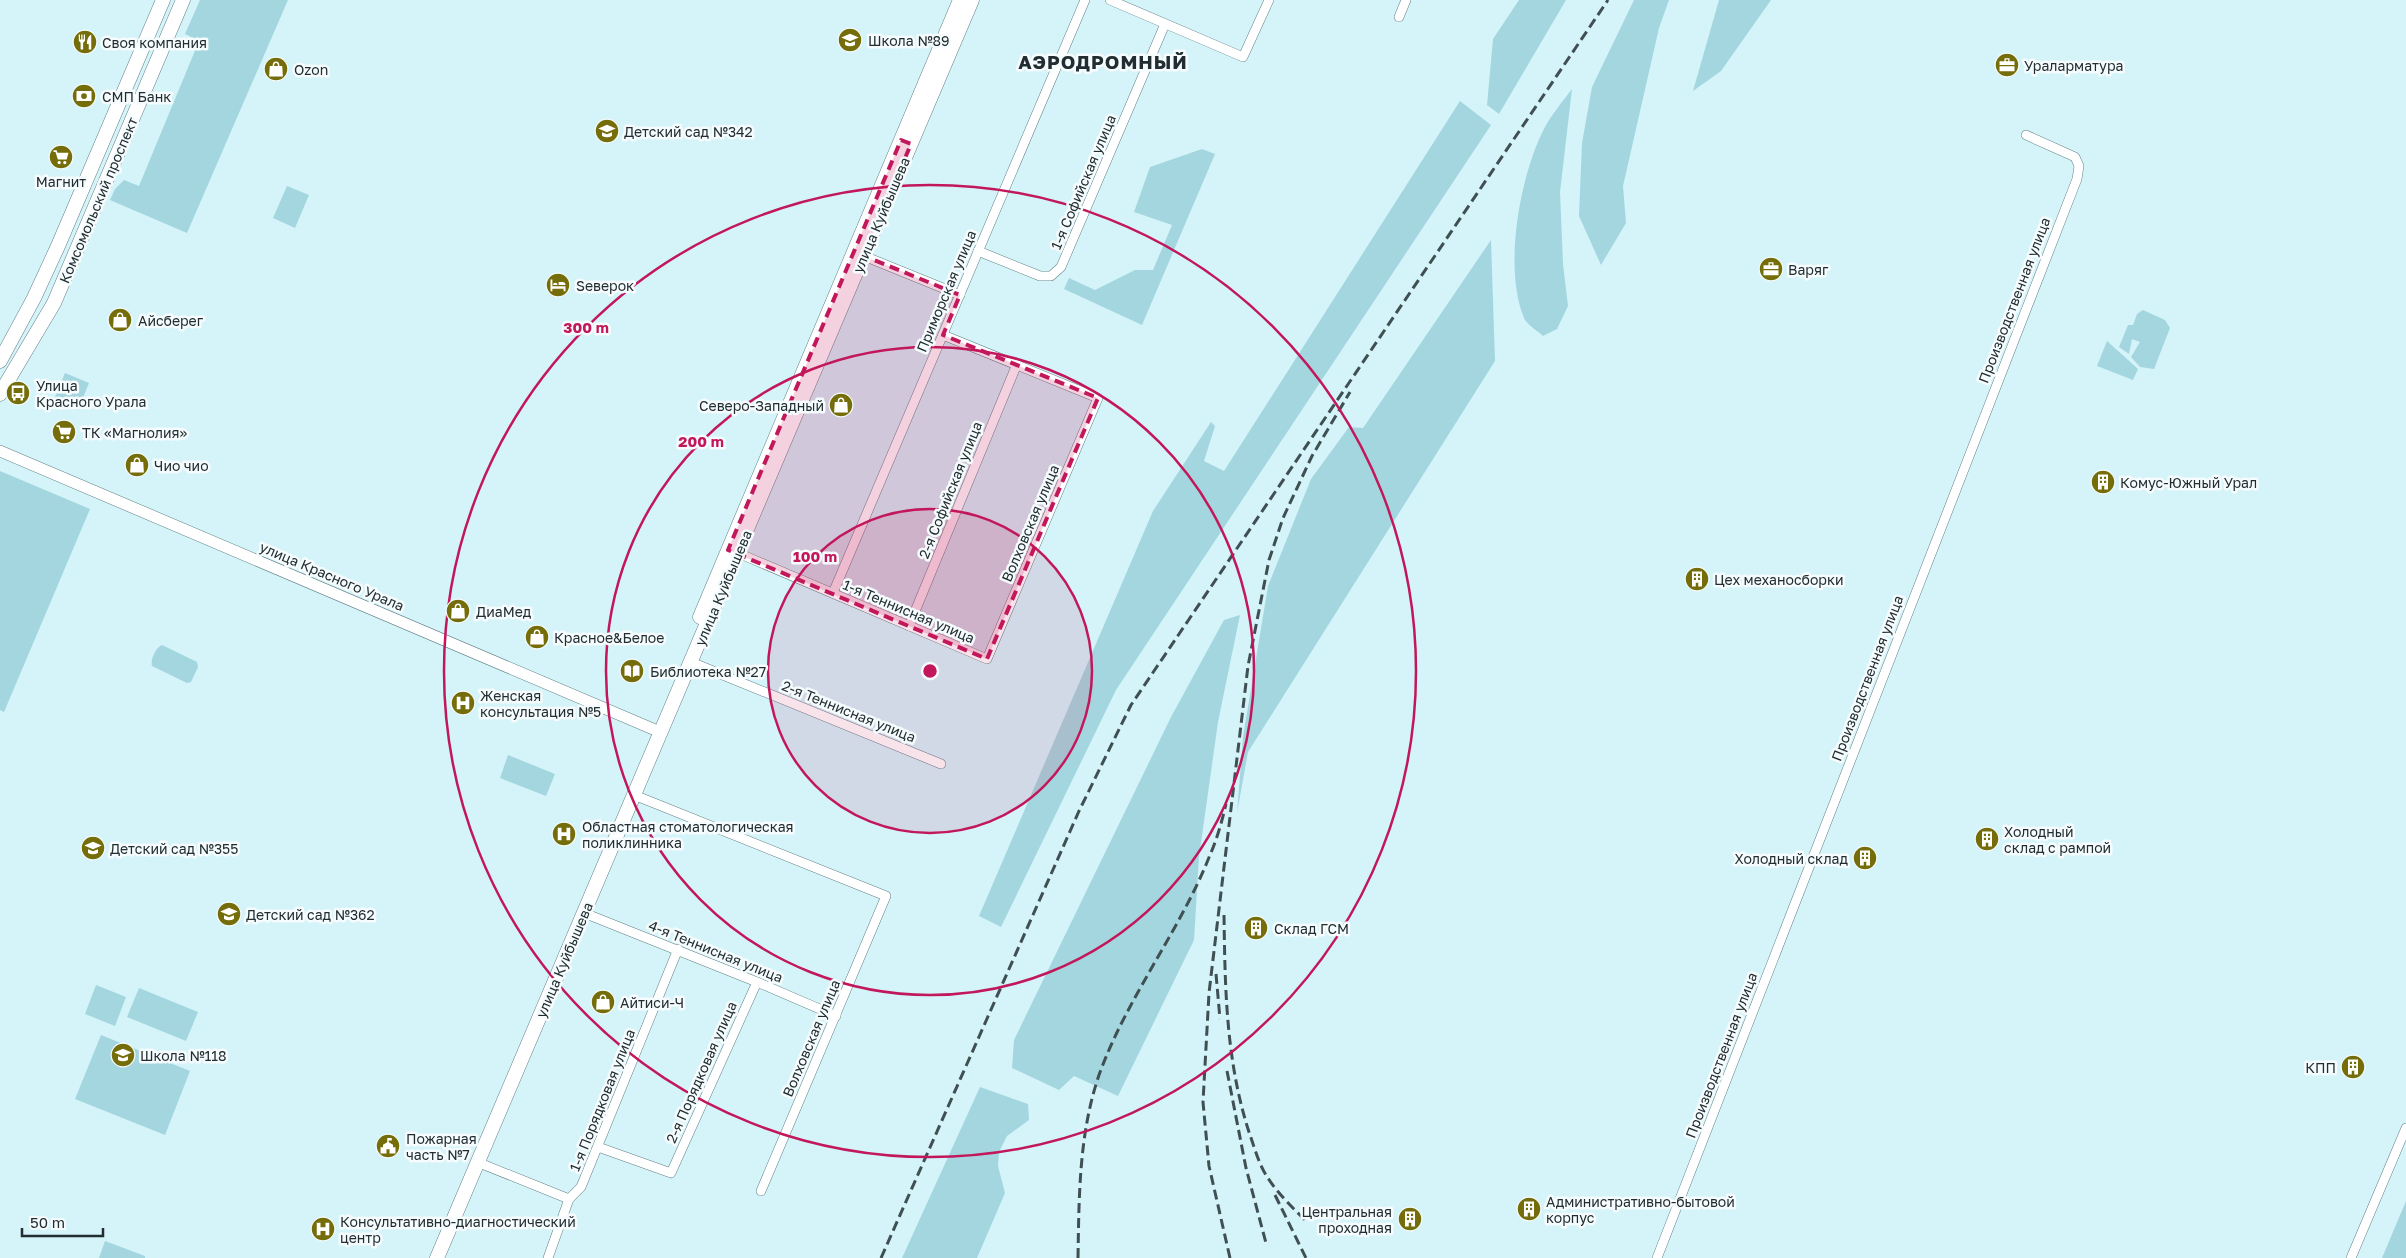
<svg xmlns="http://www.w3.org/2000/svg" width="2406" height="1258" viewBox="0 0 2406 1258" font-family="'Golos Text',sans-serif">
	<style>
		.green { fill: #a4d6df }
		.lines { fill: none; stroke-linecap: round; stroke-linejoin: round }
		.minor-casing { stroke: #638186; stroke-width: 10 }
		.tertiary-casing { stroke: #638186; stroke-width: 12 }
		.secondary-casing { stroke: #638186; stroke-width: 15 }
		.minor { stroke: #fff; stroke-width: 9 }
		.tertiary { stroke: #fff; stroke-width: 11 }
		.secondary { stroke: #fff; stroke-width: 14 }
		.rail { stroke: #3f4f52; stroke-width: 3; stroke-dasharray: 10 5; stroke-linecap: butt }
		.marked { fill: #c2185b; fill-opacity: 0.2; stroke: #c2185b; stroke-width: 4; stroke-dasharray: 10 6; stroke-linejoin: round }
		.ring { fill: none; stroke: #c2185b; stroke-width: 2.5 }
		.labels { text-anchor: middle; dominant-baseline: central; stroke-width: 5; stroke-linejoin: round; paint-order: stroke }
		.poi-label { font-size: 14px; fill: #212d30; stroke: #f6fcfd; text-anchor: start }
		.street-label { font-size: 14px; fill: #212d30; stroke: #f6fcfd }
		.district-label { font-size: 19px; font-weight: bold; letter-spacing: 1px; fill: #212d30; stroke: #f6fcfd }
		.centre { fill: #c2185b; stroke: #f6fcfd; stroke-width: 2.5 }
		.ring-label { font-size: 15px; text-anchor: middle; font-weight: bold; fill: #c2185b; stroke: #f6fcfd; stroke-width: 5; stroke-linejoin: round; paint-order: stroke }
	</style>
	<rect width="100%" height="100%" fill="#d4f4fa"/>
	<g class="green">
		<path d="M200,0h88l-101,233 -77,-33 5,-11 9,-9 15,6 60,-145 -14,-7z"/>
		<path d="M1519,0h47l-67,114 -12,-9 6,-66z"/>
		<path d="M1634,0h35l-10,28 -36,158 3,37 -25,42 -22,-49 3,-73 10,-56z"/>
		<path d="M1719,0h52l-50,71 -28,20z"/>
		<path d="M1572,89l-12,103 3,72 5,42 -11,23 -14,7c-5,-5 -16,-11 -19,-18 -21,-50 -4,-144 21,-191 7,-13 18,-26 27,-38z"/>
		<path d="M1460,101l31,24 -375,565 -115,237 -22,-11 174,-405 58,-89 4,4 -11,35 20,10z"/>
		<path d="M1202,149l13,5 -73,171 -78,-36 5,-11 26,12 40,-20h18l19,-45 -38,-13 16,-45z"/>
		<path d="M287,186l22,9 -14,33 -22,-10z"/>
		<path d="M1491,240l4,121 -247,391 -11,61 6,-76 25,-151 43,-107 38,-52 14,1z"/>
		<path d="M2143,310l22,10 5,8 -16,41 -14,-2 -9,-10 9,-15 -8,-3 -3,15 -10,-7 9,-22h5l4,-11z"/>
		<path d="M2107,341l31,28 -5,11 -36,-14z"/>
		<path d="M65,373l24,10 -11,27 -24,-10z"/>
		<path d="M0,471l90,38 -86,203 -4,-2z"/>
		<path d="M1240,615l-22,107 -19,135 -5,83 -76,156 -44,-20 -15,14 -47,-22 2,-28 157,-323 53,-97z"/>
		<path d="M162,645l35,17 1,5 -7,15 -4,1 -35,-17c-2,-6 4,-19 10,-21z"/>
		<path d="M508,755l47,19 -9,22 -46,-18z"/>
		<path d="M96,985l30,12 -11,29 -30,-12z"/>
		<path d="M139,988l59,24 -12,29 -59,-24z"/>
		<path d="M101,1035l89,36 -25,64 -90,-36z"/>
		<path d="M980,1087l48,17 1,16 -22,16 -8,16 -1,14 7,27 -28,65h-75z"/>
		<path d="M2406,1201v57h-24z"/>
		<path d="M105,1241l40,15v2h-46z"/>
	</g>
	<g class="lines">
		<g class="minor-casing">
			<g id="minor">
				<path d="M1110,0l133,57 26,-57"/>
				<path d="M1399,17l7,-17"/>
				<path d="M978,251l62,25h11l10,-9 104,-243"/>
				<path d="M864,256l96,39"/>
				<path d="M738,553l249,106 111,-261 -155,-63"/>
				<path d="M833,593l252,-593"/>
				<path d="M909,626l108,-262"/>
				<path d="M691,662l250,102"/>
				<path d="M634,795l252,101 -125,295"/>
				<path d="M584,913l173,69 79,34"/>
				<path d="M598,1147l73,26 86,-191"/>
				<path d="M477,1162l92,37"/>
				<path d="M548,1258l21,-59 12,-12 97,-238"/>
				<path d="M1657,1258l420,-1079 2,-13 -4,-9 -49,-22"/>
				<path d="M2351,1258l55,-130"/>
			</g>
		</g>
		<g class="tertiary-casing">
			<path id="tertiary" d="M0,451l653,278"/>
		</g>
		<g class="secondary-casing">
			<g id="secondary">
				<path d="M0,361l34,-63 24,-52 105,-246"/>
				<path d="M0,394l54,-91 129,-303"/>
				<path d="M700,617l260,-617"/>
				<path d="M437,1258l535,-1258"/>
			</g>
		</g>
		<use href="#minor" class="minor"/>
		<use href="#tertiary" class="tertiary"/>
		<use href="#secondary" class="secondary"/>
		<g class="rail">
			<path d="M1224,915c1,74 2,146 25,217 5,14 9,30 17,43 11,18 27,33 42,48"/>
			<path d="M1216,974l4,45"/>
			<path d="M1227,1071l19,97 20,75"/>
			<path d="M1275,1195l31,63"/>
			<path d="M881,1258l198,-447 52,-106 477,-705"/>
			<path d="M1078,1258c1,-63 1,-124 21,-183 28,-78 81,-144 111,-220 7,-16 12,-34 16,-51"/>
			<path d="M1230,1258l-21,-92 -6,-64 6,-109 39,-327 21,-106 14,-42 29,-62 38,-64"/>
		</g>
	</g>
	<path class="marked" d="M901,140l10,4 -47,112 96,39 -17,40 155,63 -111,261 -259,-109z"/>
	<circle cx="930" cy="671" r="162" fill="#c2185b" fill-opacity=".12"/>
	<g class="ring">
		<circle cx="930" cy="671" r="162"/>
		<circle cx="930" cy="671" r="324"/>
		<circle cx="930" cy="671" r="486"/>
	</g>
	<defs>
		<g id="school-disc" transform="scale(1.25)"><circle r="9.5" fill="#746d09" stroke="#f6fcfd"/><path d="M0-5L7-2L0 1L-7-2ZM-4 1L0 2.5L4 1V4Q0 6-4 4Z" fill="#fff"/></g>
		<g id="restaurant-disc" transform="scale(1.25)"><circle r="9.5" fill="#746d09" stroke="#f6fcfd"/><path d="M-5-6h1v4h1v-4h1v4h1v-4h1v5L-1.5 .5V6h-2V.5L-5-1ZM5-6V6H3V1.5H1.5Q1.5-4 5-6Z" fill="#fff"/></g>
		<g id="office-disc" transform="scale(1.25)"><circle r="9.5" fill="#746d09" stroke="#f6fcfd"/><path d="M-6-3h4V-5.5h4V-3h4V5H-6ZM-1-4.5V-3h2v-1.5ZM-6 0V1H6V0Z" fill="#fff"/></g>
		<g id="shop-disc" transform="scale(1.25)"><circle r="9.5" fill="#746d09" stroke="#f6fcfd"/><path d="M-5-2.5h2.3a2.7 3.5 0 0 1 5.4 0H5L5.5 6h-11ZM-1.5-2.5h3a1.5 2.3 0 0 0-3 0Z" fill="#fff"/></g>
		<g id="bank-disc" transform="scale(1.25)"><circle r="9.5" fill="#746d09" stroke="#f6fcfd"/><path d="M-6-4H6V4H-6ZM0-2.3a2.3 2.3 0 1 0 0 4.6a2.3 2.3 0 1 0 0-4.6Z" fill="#fff"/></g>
		<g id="supermarket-disc" transform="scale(1.25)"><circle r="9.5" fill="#746d09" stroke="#f6fcfd"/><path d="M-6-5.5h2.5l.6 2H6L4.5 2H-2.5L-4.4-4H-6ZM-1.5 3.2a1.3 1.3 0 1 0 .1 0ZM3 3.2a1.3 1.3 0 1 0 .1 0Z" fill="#fff"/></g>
		<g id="hotel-disc" transform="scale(1.25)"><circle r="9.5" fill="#746d09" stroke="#f6fcfd"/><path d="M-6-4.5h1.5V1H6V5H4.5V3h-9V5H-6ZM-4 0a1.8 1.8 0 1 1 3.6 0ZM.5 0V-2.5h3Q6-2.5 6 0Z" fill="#fff"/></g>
		<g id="bus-disc" transform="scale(1.25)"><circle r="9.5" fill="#746d09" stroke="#f6fcfd"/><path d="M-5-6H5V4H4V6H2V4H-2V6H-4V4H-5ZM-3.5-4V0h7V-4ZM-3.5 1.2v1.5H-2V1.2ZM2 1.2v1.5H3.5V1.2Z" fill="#fff"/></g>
		<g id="building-disc" transform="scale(1.25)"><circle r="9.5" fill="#746d09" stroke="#f6fcfd"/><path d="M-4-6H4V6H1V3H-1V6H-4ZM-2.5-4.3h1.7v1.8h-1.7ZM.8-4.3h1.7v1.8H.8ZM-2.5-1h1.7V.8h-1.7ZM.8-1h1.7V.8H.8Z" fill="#fff"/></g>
		<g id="library-disc" transform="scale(1.25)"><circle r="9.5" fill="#746d09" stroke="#f6fcfd"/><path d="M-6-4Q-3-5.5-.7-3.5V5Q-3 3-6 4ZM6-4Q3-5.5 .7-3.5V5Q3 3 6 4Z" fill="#fff"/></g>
		<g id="hospital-disc" transform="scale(1.25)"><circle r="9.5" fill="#746d09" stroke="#f6fcfd"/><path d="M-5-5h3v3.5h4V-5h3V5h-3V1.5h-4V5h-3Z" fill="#fff"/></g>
		<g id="civic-disc" transform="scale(1.25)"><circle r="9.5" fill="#746d09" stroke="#f6fcfd"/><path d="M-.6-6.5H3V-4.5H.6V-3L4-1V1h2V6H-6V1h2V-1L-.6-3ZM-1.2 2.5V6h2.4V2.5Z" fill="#fff"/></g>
	</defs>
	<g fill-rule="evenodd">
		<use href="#school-disc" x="850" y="40"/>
		<use href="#restaurant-disc" x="85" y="42"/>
		<use href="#office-disc" x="2007" y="65"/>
		<use href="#shop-disc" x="276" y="69"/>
		<use href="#bank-disc" x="84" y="96"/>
		<use href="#school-disc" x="607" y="131"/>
		<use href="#supermarket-disc" x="61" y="157"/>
		<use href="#office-disc" x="1771" y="269"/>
		<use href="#hotel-disc" x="558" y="285"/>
		<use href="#shop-disc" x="120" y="320"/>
		<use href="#bus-disc" x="18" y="393"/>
		<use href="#shop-disc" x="841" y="405"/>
		<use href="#supermarket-disc" x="64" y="432"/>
		<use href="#shop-disc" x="137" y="465"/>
		<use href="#building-disc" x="2103" y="482"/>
		<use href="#building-disc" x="1697" y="579"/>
		<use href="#shop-disc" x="458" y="611"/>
		<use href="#shop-disc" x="537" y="637"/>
		<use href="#library-disc" x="632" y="671"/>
		<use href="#hospital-disc" x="463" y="703"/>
		<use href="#hospital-disc" x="564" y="834"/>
		<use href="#building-disc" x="1987" y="839"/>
		<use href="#school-disc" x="93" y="848"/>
		<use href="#building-disc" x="1865" y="858"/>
		<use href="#school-disc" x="229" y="914"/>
		<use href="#building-disc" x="1256" y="928"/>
		<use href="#shop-disc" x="603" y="1002"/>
		<use href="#school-disc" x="123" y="1055"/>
		<use href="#building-disc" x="2353" y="1067"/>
		<use href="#civic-disc" x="388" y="1146"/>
		<use href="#building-disc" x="1529" y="1209"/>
		<use href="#building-disc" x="1410" y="1219"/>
		<use href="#hospital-disc" x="323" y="1229"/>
	</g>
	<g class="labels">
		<g class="poi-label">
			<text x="868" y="40">Школа №89</text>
			<text x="102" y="42">Своя компания</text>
			<text x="2024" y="65">Ураларматура</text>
			<text x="294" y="69">Ozon</text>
			<text x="102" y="96">СМП Банк</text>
			<text x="624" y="131">Детский сад №342</text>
			<text x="61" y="181" text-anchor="middle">Магнит</text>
			<text x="1788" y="269">Варяг</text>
			<text x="576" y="285">Sеверок</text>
			<text x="138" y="320">Айсберег</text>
			<text x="36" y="385">Улица<tspan x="36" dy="16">Красного Урала</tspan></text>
			<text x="824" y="405" text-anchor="end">Северо-Западный</text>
			<text x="82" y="432">ТК «Магнолия»</text>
			<text x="154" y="465">Чио чио</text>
			<text x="2120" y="482">Комус-Южный Урал</text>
			<text x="1714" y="579">Цех механосборки</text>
			<text x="476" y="611">ДиаМед</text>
			<text x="554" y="637">Красное&amp;Белое</text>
			<text x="650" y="671">Библиотека №27</text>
			<text x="480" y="695">Женская<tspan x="480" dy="16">консультация №5</tspan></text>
			<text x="582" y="826">Областная стоматологическая<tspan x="582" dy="16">поликлинника</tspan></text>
			<text x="2004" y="831">Холодный<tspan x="2004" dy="16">склад с рампой</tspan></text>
			<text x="110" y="848">Детский сад №355</text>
			<text x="1848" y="858" text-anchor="end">Холодный склад</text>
			<text x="246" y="914">Детский сад №362</text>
			<text x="1274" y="928">Склад ГСМ</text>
			<text x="620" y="1002">Айтиси-Ч</text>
			<text x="140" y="1055">Школа №118</text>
			<text x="2336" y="1067" text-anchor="end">КПП</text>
			<text x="406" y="1138">Пожарная<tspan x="406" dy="16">часть №7</tspan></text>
			<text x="1546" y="1201">Административно-бытовой<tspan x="1546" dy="16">корпус</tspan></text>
			<text x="1392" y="1211" text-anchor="end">Центральная<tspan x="1392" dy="16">проходная</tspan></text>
			<text x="340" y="1221">Консультативно-диагностический<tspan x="340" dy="16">центр</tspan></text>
		</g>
		<g class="street-label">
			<text transform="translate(1083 182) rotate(-67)">1-я Софийская улица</text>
			<text transform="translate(98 200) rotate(-67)">Комсомольский проспект</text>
			<text transform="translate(881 215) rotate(-67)">улица Куйбышева</text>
			<text transform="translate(946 291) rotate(-67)">Приморская улица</text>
			<text transform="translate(2014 300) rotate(-69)">Производственная улица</text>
			<text transform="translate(950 490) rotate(-68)">2-я Софийская улица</text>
			<text transform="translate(1030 523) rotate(-67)">Волховская улица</text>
			<text transform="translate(332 576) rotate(23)">улица Красного Урала</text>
			<text transform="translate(723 588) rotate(-67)">улица Куйбышева</text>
			<text transform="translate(909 611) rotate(23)">1-я Теннисная улица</text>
			<text transform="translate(1867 678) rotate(-69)">Производственная улица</text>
			<text transform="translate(849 711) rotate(22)">2-я Теннисная улица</text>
			<text transform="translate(716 951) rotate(22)">4-я Теннисная улица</text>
			<text transform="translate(564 960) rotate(-67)">улица Куйбышева</text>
			<text transform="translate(811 1038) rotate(-67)">Волховская улица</text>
			<text transform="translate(1721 1055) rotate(-69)">Производственная улица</text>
			<text transform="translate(701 1072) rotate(-66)">2-я Порядковая улица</text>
			<text transform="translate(602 1100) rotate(-68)">1-я Порядковая улица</text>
		</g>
		<g class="district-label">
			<text x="1103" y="61">АЭРОДРОМНЫЙ</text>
		</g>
	</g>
	<circle cx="930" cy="671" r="8" class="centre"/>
	<g class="ring-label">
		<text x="586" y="333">300 m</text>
		<text x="701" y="447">200 m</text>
		<text x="815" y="562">100 m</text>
	</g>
	<path d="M22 1228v8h81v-8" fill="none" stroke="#212d30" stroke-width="2.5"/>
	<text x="30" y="1228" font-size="15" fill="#212d30" stroke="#f6fcfd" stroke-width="4" paint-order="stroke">50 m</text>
</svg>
